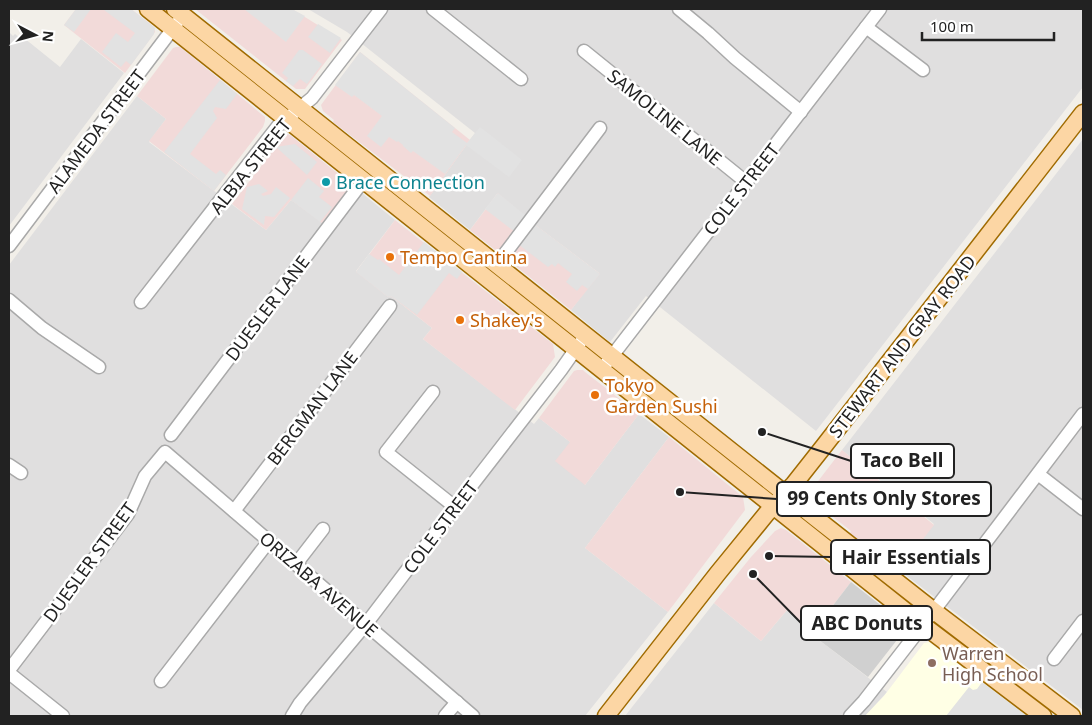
<svg xmlns="http://www.w3.org/2000/svg" width="1092" height="725" viewBox="0 0 1092 725" font-family="'Noto Sans',sans-serif">
	<style>
		.residential { fill: #e0dfdf }
		.commercial { fill: #f2dad9 }
		.education { fill: #ffffe5 }
		.religious { fill: #d0d0d0 }
		.parking { fill: #e2e2e2 }
		.lines { fill: none; stroke-linecap: round; stroke-linejoin: round }
		.minor-casing { stroke: #a9a9a9; stroke-width: 15 }
		.major-casing { stroke: #a06b00; stroke-width: 19 }
		.minor { stroke: #fff; stroke-width: 12 }
		.major { stroke: #fcd6a4; stroke-width: 16 }
		.culture-dot { fill: #0f9aa8; stroke: #fff; stroke-width: 2 }
		.food-dot { fill: #e8710a; stroke: #fff; stroke-width: 2 }
		.education-dot { fill: #8d6e63; stroke: #fff; stroke-width: 2 }
		.labels { text-anchor: middle; dominant-baseline: central; stroke-width: 5; stroke-linejoin: round; paint-order: stroke }
		.street-label { font-size: 18px; fill: #222; stroke: #fff }
		.culture-label { font-size: 18px; fill: #0d838f; stroke: #fff; text-anchor: start }
		.food-label { font-size: 18px; fill: #c56008; stroke: #fff; text-anchor: start }
		.education-label { font-size: 18px; fill: #785e54; stroke: #fff; text-anchor: start }
		.leader { fill: none; stroke: #222; stroke-width: 2 }
		.callout-dot { fill: #222; stroke: #fff; stroke-width: 2 }
		.callout { fill: #fff; stroke: #222; stroke-width: 2 }
		.callout-label { font-size: 19px; text-anchor: middle; font-weight: bold; fill: #222 }
	</style>
	<rect width="100%" height="100%" fill="#f2efe9"/>
	<g class="residential">
		<path d="M308,9h775v78l-267,344 -170,-135 -36,46 -39,-32 28,-37 -65,-49 -37,-30 -27,36 -41,-33 46,-64 -128,-101z"/>
		<path d="M9,32l4,4 2,-2 7,6 2,-2 36,29 21,-28 43,34 -115,153z"/>
		<path d="M137,96l29,23 -17,23 117,88 25,-30 32,23 29,-38 43,35 -39,51 32,26 3,-1 41,32 -9,11 111,85 5,-6 31,24 15,43 54,-71 30,23 -84,111 83,64 -83,104h-576v-451z"/>
		<path d="M1083,139v571l-184,-140 35,-46 -92,-74z"/>
		<path d="M714,603l47,38 26,-31 26,21 -2,3 76,58 -22,24h-240z"/>
	</g>
	<g class="commercial">
		<path d="M76,9h55l23,18 1,5 -30,41 -61,-48z"/>
		<path d="M195,9h97l50,31 -37,49h-9z"/>
		<path d="M176,47h4l27,22 58,48v4l-2,6 -49,64 -65,-50 17,-22 -29,-23 36,-48z"/>
		<path d="M360,52l110,88 -40,56 -97,-74 1,-2 -11,-9 -2,-6z"/>
		<path d="M287,134l3,1 62,50 -30,38 -31,-23 -25,30 -34,-26 52,-68z"/>
		<path d="M498,193l36,31 66,50 -29,36 -101,-80z"/>
		<path d="M395,220l158,124 2,13 -40,53 -92,-71 9,-11 -41,-32 -3,1 -32,-25z"/>
		<path d="M577,370h6l2,2 54,42 -54,71 -30,-24 15,-19 -31,-24 35,-47z"/>
		<path d="M669,437l74,60 2,13 -77,102 -83,-64z"/>
		<path d="M842,450l92,75 -35,45 -26,-21h-1l-5,-5 -1,1 -16,-12 1,-2 -37,-29 -2,-13z"/>
		<path d="M781,528l5,2 65,52 -38,49 -26,-21 -26,31 -47,-38 37,-46 24,-26z"/>
	</g>
	<path class="education" d="M929,642l53,40 45,34h-162l19,-20 40,-53z"/>
	<path class="religious" d="M851,582l51,40 3,4 -1,5 -36,46 -57,-43z"/>
	<g class="parking">
		<path d="M76,9h15l-17,23 -10,-7z"/>
		<path d="M105,9h26l24,19 -1,6 -23,31 -5,-4 -5,6 -19,-15 14,-19 12,9 7,-9 -31,-23z"/>
		<path d="M244,9h48l13,7 -19,26z"/>
		<path d="M318,24l23,14 -11,15 -22,-16z"/>
		<path d="M299,50h4l19,14 -15,20 -7,-5 -7,7 -7,-5 2,-3 -6,-5z"/>
		<path d="M360,52l95,76 -3,4 15,11 13,-16 42,33 -13,17 -43,-32 -21,29 -32,-23 -2,2 -8,-7v-1l-5,-4 -1,1 -8,-5 -8,10 -14,-11 15,-20 -28,-21 -2,2 -17,-12z"/>
		<path d="M220,80l17,14 -11,15 -11,-2 -2,4 4,7 -27,36 26,20 4,-4 6,5 -12,16 -50,-39z"/>
		<path d="M295,144l22,18 -10,13 -31,-28z"/>
		<path d="M308,178l16,13 -5,6 13,10 -12,15 -29,-22z"/>
		<path d="M259,184l9,7 -7,3 2,2 8,-2 5,-7 14,11 -16,19 -9,-1 -1,9 -22,-16 5,-22z"/>
		<path d="M498,193l28,23 -11,16 -30,-23z"/>
		<path d="M534,224l66,50 -12,15 -6,-4 -5,6 -11,-9 6,-8 -8,-6 -6,-5 -3,4 -3,-3 -4,3 -30,-23z"/>
		<path d="M424,242l38,30 -5,7 -8,-6 -32,42 -26,-19 -3,1 -32,-25 13,-18 9,6 1,-1 20,16z"/>
		<path d="M982,682l45,34h-81l23,-29 4,3 4,-1z"/>
	</g>
	<g class="lines">
		<g class="minor-casing">
			<g id="minor">
				<path d="M433,9l88,70"/>
				<path d="M679,9l29,24 27,25 66,54"/>
				<path d="M866,27l57,43"/>
				<path d="M584,51l162,131"/>
				<path d="M9,246l168,-223"/>
				<path d="M497,264l103,-136"/>
				<path d="M9,300l33,28 57,39"/>
				<path d="M141,302l137,-176 34,-28 69,-89"/>
				<path d="M602,369l278,-360"/>
				<path d="M433,392l-47,60 69,55"/>
				<path d="M171,435l192,-254"/>
				<path d="M9,465l12,8"/>
				<path d="M1038,474l45,35"/>
				<path d="M234,511l156,-205"/>
				<path d="M296,564l27,-35"/>
				<path d="M1054,659l29,-38"/>
				<path d="M9,670l119,-156 17,-38 20,-24 308,264"/>
				<path d="M9,673l54,43"/>
				<path d="M161,681l108,-140"/>
				<path d="M292,716l8,-13 66,-79 89,-117 106,-137 19,-27"/>
				<path d="M445,716l12,-14"/>
				<path d="M850,716l14,-15 59,-76 160,-211"/>
			</g>
		</g>
		<g class="major-casing">
			<g id="major">
				<path d="M148,9l775,616 120,91"/>
				<path d="M175,9l638,507 121,95 138,105"/>
				<path d="M606,716l112,-143 49,-60 27,-29 30,-38 259,-333"/>
			</g>
		</g>
		<use href="#minor" class="minor"/>
		<use href="#major" class="major"/>
	</g>
	<circle class="culture-dot" cx="326" cy="182" r="5"/>
	<g class="food-dot">
		<circle cx="390" cy="257" r="5"/>
		<circle cx="460" cy="320" r="5"/>
		<circle cx="595" cy="395" r="5"/>
	</g>
	<circle class="education-dot" cx="932" cy="663" r="5"/>
	<g class="labels">
		<g class="street-label">
			<text transform="translate(665 117) rotate(39)">SAMOLINE LANE</text>
			<text transform="translate(96 131) rotate(-53)">ALAMEDA STREET</text>
			<text transform="translate(250 166) rotate(-51)">ALBIA STREET</text>
			<text transform="translate(741 189) rotate(-52)">COLE STREET</text>
			<text transform="translate(267 308) rotate(-53)">DUESLER LANE</text>
			<text transform="translate(902 346) rotate(-52)">STEWART AND GRAY ROAD</text>
			<text transform="translate(312 408) rotate(-53)">BERGMAN LANE</text>
			<text transform="translate(440 527) rotate(-53)">COLE STREET</text>
			<text transform="translate(89 562) rotate(-54)">DUESLER STREET</text>
			<text transform="translate(319 584) rotate(41)">ORIZABA AVENUE</text>
		</g>
		<g class="culture-label">
			<text x="336" y="182">Brace Connection</text>
		</g>
		<g class="food-label">
			<text x="400" y="257">Tempo Cantina</text>
			<text x="470" y="320">Shakey's</text>
			<text x="605" y="385">Tokyo<tspan x="605" dy="21">Garden Sushi</tspan></text>
		</g>
		<g class="education-label">
			<text x="942" y="653">Warren<tspan x="942" dy="21">High School</tspan></text>
		</g>
	</g>
	<path class="leader" d="M762 432L851 461M680 492L777 499M769 556L831 557M753 574L801 623"/>
	<g class="callout-dot">
		<circle cx="762" cy="432" r="5"/>
		<circle cx="680" cy="492" r="5"/>
		<circle cx="769" cy="556" r="5"/>
		<circle cx="753" cy="574" r="5"/>
	</g>
	<g class="callout">
		<rect x="851" y="444" width="103" height="34" rx="5"/>
		<rect x="777" y="482" width="214" height="34" rx="5"/>
		<rect x="831" y="540" width="159" height="34" rx="5"/>
		<rect x="801" y="606" width="131" height="34" rx="5"/>
	</g>
	<g class="callout-label">
		<text x="902" y="467">Taco Bell</text>
		<text x="884" y="505">99 Cents Only Stores</text>
		<text x="911" y="564">Hair Essentials</text>
		<text x="867" y="630">ABC Donuts</text>
	</g>
	<rect width="1092" height="725" fill="none" stroke="#222222" stroke-width="20"/>
	<g transform="translate(35 35) rotate(96)" stroke="#ffffff" stroke-width="4" paint-order="stroke">
	<path d="M0-4L9 19L0 12L-9 19Z" fill="#222222"/>
	<text y="-8" font-size="14" font-weight="bold" text-anchor="middle" fill="#222222">N</text>
	</g>
	<path d="M922 32v8h132v-8" fill="none" stroke="#222222" stroke-width="2.5"/>
	<text x="930" y="32" font-size="15" fill="#222222" stroke="#ffffff" stroke-width="4" paint-order="stroke">100 m</text>
</svg>
